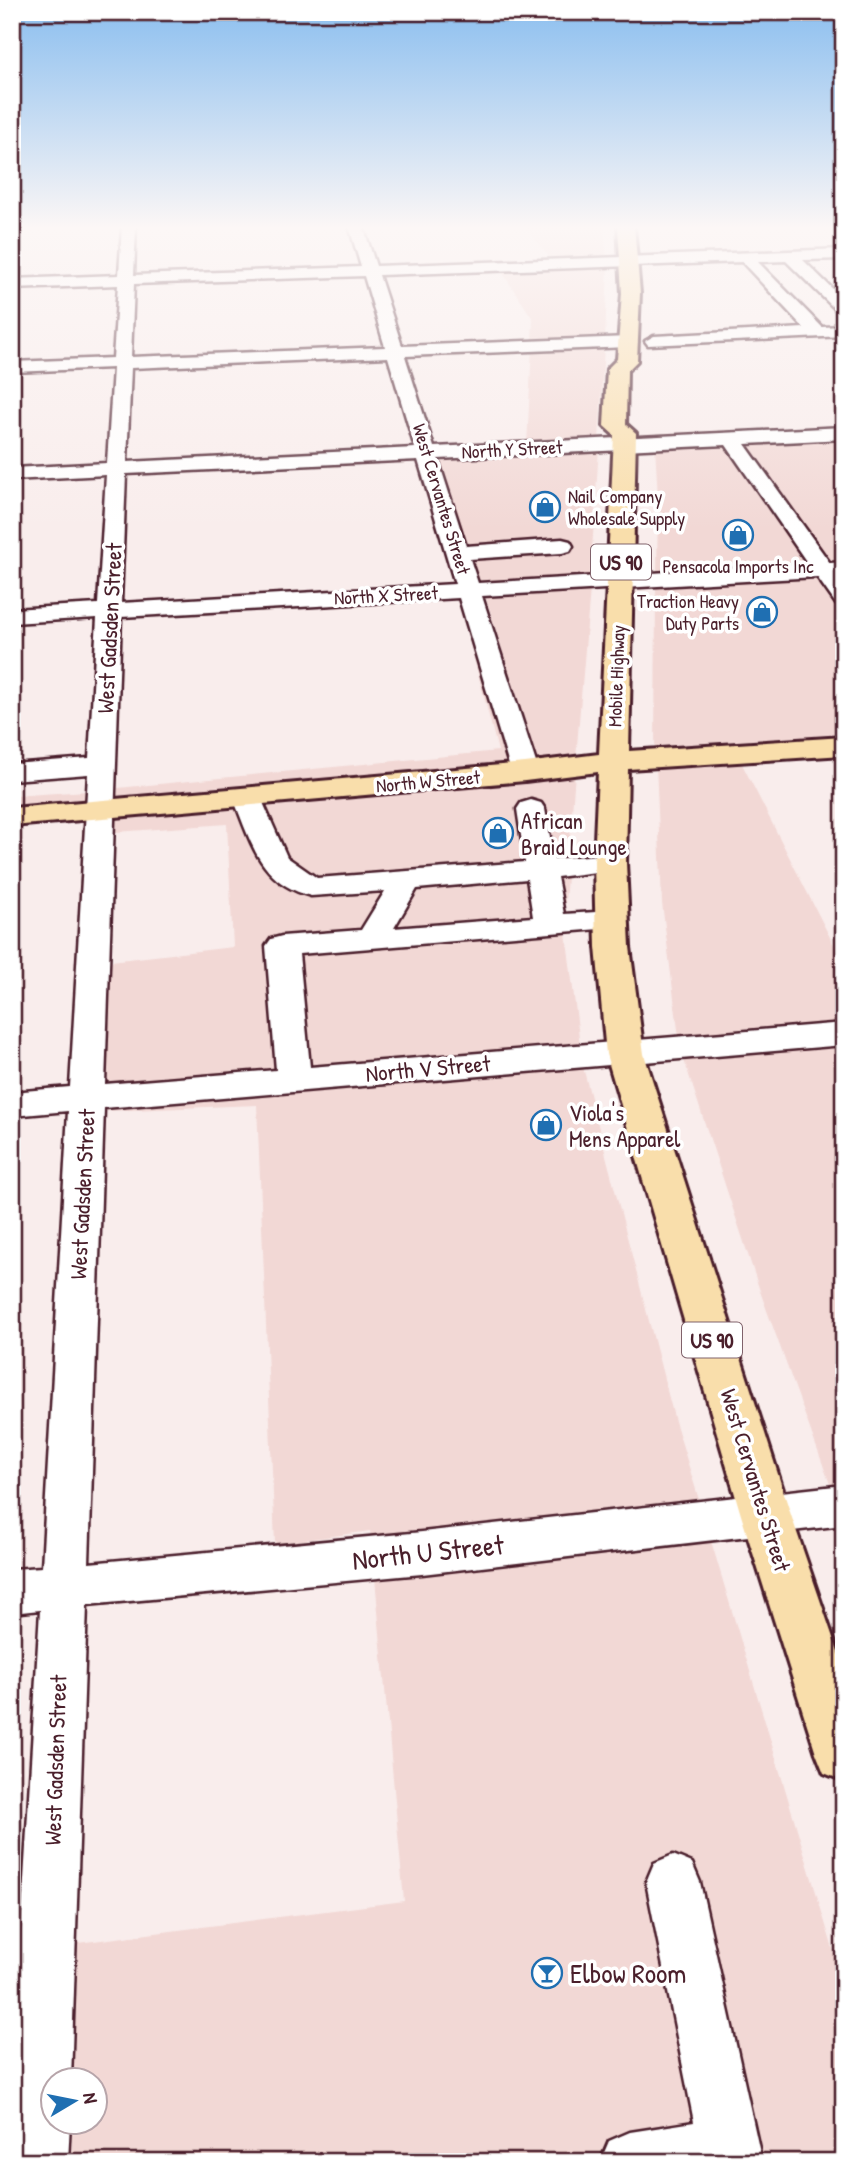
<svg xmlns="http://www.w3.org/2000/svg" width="856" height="2174" viewBox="0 0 856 2174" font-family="'Patrick Hand',sans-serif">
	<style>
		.built { fill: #f2d8d5 }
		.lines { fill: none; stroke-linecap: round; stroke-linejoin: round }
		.minor-casing { stroke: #4a1f2b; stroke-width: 5 }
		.major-casing { stroke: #4a1f2b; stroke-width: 6 }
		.minor { fill: #fff; fill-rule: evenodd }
		.major { fill: #f9deab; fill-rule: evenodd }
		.labels { text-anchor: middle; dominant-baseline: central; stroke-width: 7; stroke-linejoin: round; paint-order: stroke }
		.far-street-label { font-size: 19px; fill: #4a1f2b; stroke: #fff }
		.far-poi-label { font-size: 19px; fill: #4a1f2b; stroke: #fff; text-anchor: start }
		.shield { fill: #fff; stroke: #80626b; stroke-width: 2 }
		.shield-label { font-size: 21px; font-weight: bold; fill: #4a1f2b }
		.street-label { font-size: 23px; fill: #4a1f2b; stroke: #fff }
		.poi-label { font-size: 23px; fill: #4a1f2b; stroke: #fff; text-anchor: start }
		.near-street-label { font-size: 28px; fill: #4a1f2b; stroke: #fff }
		.near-poi-label { font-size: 28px; fill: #4a1f2b; stroke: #fff; text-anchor: start }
	</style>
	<rect width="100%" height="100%" fill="#f9edec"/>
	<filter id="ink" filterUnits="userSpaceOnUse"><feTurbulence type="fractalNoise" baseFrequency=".0143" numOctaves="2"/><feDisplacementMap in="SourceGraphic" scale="14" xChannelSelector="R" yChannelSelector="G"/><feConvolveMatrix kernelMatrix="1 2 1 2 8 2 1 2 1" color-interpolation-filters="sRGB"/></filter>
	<g filter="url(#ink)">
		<g class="built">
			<path d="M524,226h80l3,34 -53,3z"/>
			<path d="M608,265l-3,75 -73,2 1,-23 -33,-50z"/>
			<path d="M604,346l-5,95 -72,4 5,-98z"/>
			<path d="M844,437v127l-11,1 -88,-123z"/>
			<path d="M724,443l15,19 69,104 -151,10 1,-78 -3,-52z"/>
			<path d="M599,449l-9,130 -109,6 -43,-129z"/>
			<path d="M815,576l29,42v121l-189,12 1,-165z"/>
			<path d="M590,589l-14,169 -39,5 -52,-168z"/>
			<path d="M458,596l50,171 -391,35 1,-14 380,-37z"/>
			<path d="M740,760l104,205v58l-165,15 -17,-135 -6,-138z"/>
			<path d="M575,773l-11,143 16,129 -473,40 4,-124 122,-14 -6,-123 -111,8v-15z"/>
			<path d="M87,791l-1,14 -74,5v-14z"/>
			<path d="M844,1045v441l-13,1 -70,-193 -77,-234z"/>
			<path d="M583,1067l92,354 25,82 -329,35 -1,-7 -95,13 -18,-439 -151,6 -1,-3z"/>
			<path d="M711,1541l133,445v176h-773l1,-40h22v-42l-21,-1 5,-136 326,-42 -29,-323z"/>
		</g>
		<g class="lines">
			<g class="minor-casing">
				<g id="minor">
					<path d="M122,226h14l-2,49 227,-8 -12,-41h14l13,40 468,-17v10l-41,1 41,40v14l-6,-2 -52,-51 -28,1 64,65 22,-1v10l-196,9 -3,-4 9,-5 150,-8 -62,-66 -363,13 23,71 227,-9 9,5 -9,5 -224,9 29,91 410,-20v12l-99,5 85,119 14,-1v14h-5l5,6v24l-8,-2 -19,-27 -335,19 57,176 -4,6 -10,2 -10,-2 -4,-6 -52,-174 -338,19 -16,467 171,-14 -10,-124 5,-7 11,-3 79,-6 24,-39 -74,5c-52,-13 -60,-55 -78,-98l4,-6 10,-2 10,2 4,6 26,59 30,21 208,-16 -8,-53 4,-6 10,-3 10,3 4,6 9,50 56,-5 10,3 5,6 -5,6 -63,8 7,37 48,-3 11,2 5,7 -5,7 -324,27 11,113 534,-44v22l-740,63 -15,455 333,-31 422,-47v40l-422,49 -335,31 -16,475h-19v42h18l-2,40h-56v-79l28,-473 -28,3v-44l30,-2 26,-456 -56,5v-24l58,-5 18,-313 -76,6v-16l77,-6 8,-140 -85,5v-14l86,-5 8,-129 -94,5v-12l95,-5 6,-95 -101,4v-10l101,-4 5,-73 -106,4v-10l107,-4zM364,276l21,71 -254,10 3,-73zM388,357l27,91 -288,14 4,-94zM726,445l82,119 -330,19 -8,-24 92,-6 8,-2 3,-5 -3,-5 -8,-2 -96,7 -28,-87zM418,460l37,124 -334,19 5,-129zM527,879l6,38 -139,11 23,-39z"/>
					<path d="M673,1855l19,8 8,19 62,280h-162l9,-21 21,-9 64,-10 -48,-240 8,-19z"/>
				</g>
			</g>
			<g class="major-casing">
				<path id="major" d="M618,226h16l6,67 -3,68 -10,10 -1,53 10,9 -7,318 215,-14v18l-216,14 -2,94 4,84 14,107 147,461 53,155v111l-20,-8 -8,-20 -75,-238 -135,-461 -10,-107 -2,-84 4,-91 -73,9 -513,45v-18l513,-45 74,-9 15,-319 -10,-9 3,-57 10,-10 5,-66z"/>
			</g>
			<use href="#minor" class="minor"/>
			<use href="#major" class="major"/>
		</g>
	</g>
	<linearGradient id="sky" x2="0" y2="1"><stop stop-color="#8abeef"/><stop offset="0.43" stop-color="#fcf7f6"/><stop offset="1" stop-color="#fcf7f6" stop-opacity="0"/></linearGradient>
	<rect width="856" height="530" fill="url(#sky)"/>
	<defs>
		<g id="shop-ring" transform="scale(1.575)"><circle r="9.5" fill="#fff" stroke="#1f6fb2" stroke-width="1.5"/><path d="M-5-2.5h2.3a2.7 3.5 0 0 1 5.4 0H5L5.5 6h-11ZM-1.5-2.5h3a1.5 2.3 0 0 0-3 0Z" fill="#1f6fb2"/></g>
		<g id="bar-ring" transform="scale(1.575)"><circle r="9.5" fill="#fff" stroke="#1f6fb2" stroke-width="1.5"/><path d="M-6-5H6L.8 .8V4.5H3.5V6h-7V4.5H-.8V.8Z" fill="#1f6fb2"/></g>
	</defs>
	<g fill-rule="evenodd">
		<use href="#shop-ring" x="545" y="507"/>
		<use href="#shop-ring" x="738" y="535"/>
		<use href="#shop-ring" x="762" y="612"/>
		<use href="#shop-ring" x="498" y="833"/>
		<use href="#shop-ring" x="546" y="1125"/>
		<use href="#bar-ring" x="547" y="1973"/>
	</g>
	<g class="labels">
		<g class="far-street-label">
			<text transform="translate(512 449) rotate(-3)">North Y Street</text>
			<text transform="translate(442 499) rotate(73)">West Cervantes Street</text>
			<text transform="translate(386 595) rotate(-3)">North X Street</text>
			<text transform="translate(616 676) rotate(-88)">Mobile Highway</text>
			<text transform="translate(428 781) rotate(-5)">North W Street</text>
		</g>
		<g class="far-poi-label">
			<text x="568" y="496">Nail Company<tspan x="568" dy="22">Wholesale Supply</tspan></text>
			<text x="738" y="566" text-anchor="middle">Pensacola Imports Inc</text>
			<text x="739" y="601" text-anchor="end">Traction Heavy<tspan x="739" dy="22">Duty Parts</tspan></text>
		</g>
		<g class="shield">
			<rect x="591" y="544.5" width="60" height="35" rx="5"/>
			<rect x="682" y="1322.5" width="60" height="35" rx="5"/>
		</g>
		<g class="shield-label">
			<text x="621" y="562">US 90</text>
			<text x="712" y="1340">US 90</text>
		</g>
		<g class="street-label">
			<text transform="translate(109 628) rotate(-87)">West Gadsden Street</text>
			<text transform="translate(428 1068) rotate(-5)">North V Street</text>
			<text transform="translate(82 1194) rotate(-87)">West Gadsden Street</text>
			<text transform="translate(756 1480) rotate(73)">West Cervantes Street</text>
			<text transform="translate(55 1760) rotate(-88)">West Gadsden Street</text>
		</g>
		<g class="poi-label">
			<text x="521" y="820">African<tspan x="521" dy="26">Braid Lounge</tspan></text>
			<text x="569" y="1112">Viola's<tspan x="569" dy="26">Mens Apparel</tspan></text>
		</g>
		<g class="near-street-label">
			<text transform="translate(428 1552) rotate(-6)">North U Street</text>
		</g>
		<g class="near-poi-label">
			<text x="570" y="1973">Elbow Room</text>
		</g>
	</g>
	<rect width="856" height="2174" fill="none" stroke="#fff" stroke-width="42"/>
	<rect x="21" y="21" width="814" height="2132" fill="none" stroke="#4a1f2b" stroke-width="2.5" filter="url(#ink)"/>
	<g transform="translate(74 2101) rotate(80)"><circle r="33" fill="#ffffff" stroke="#b7a5aa" stroke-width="2"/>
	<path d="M0-5L12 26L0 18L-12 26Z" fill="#1f6fb2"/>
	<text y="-10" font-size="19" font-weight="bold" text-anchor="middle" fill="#4a1f2b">N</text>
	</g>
</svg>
